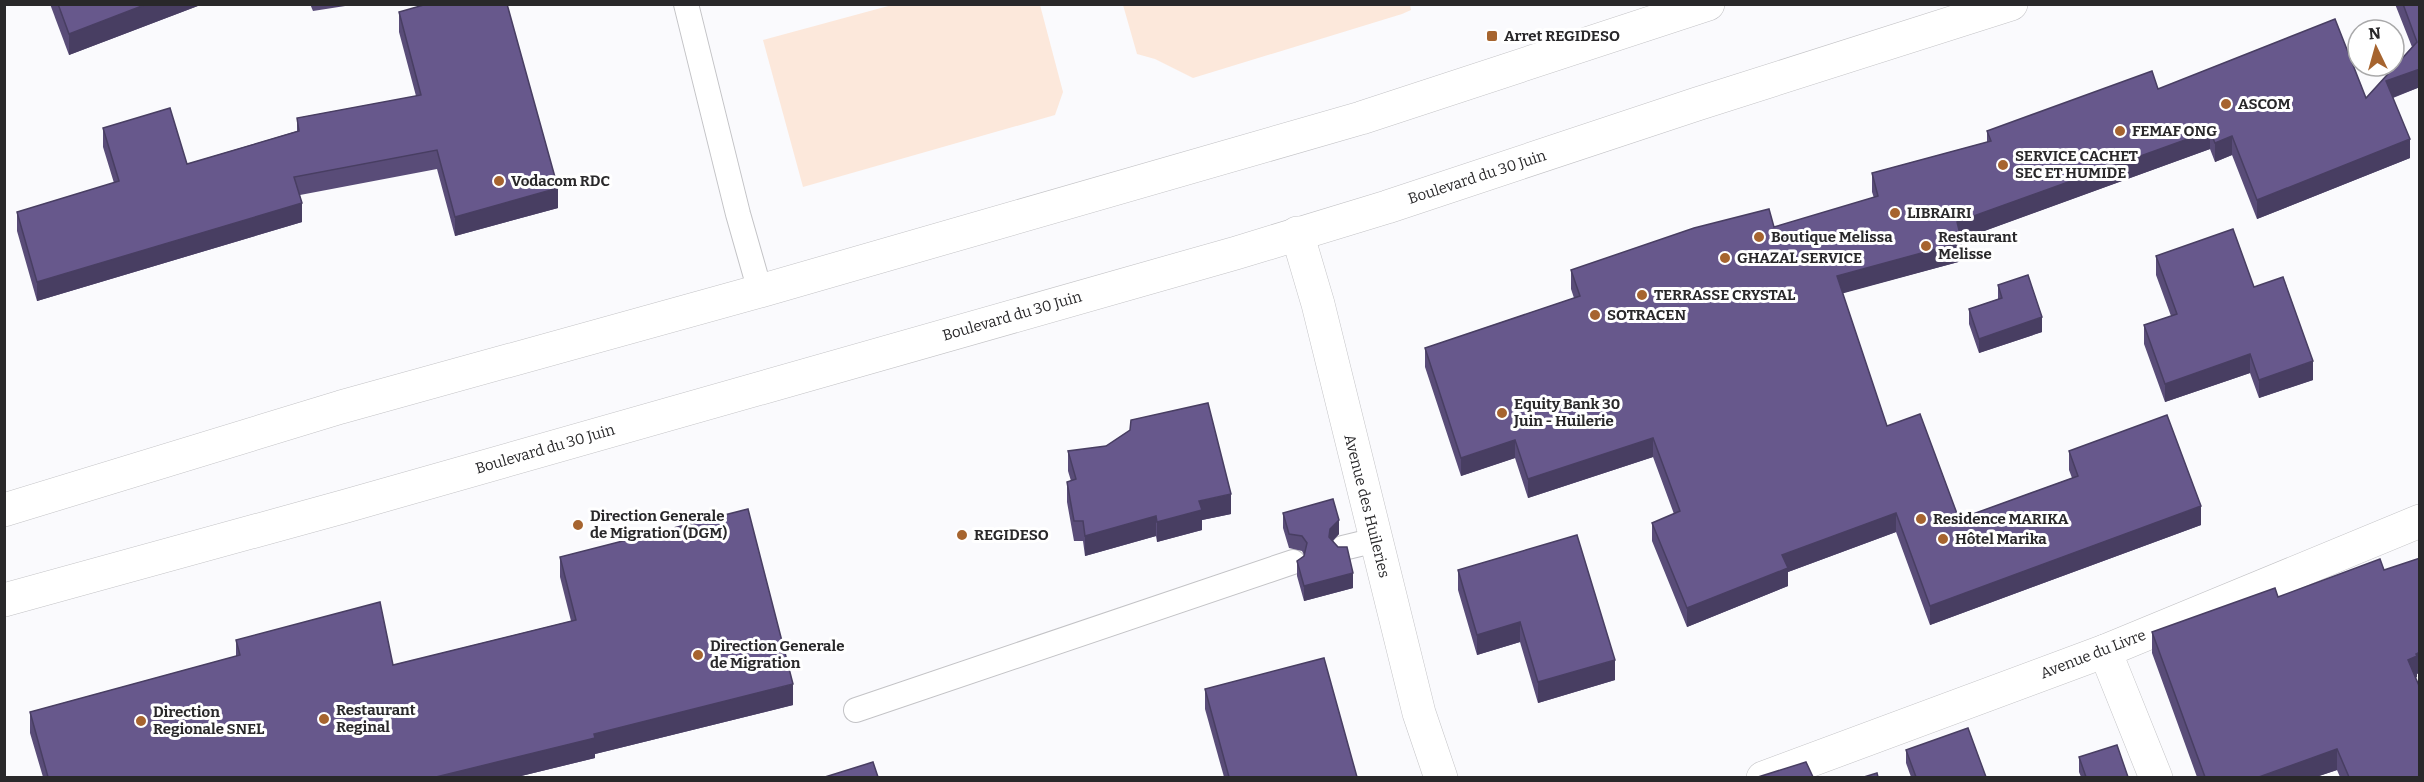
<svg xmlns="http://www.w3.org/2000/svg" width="2424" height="782" viewBox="0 0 2424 782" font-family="Bitter,serif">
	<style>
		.green { fill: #fce8db }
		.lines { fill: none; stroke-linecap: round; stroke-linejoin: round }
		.service-casing { stroke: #c3c3c6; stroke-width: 26 }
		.minor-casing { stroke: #c3c3c6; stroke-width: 34 }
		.secondary-casing { stroke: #c3c3c6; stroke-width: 34 }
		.primary-casing { stroke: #c3c3c6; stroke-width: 34 }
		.service { stroke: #fff; stroke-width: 24 }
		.minor { stroke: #fff; stroke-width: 33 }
		.secondary { stroke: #fff; stroke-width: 33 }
		.primary { stroke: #fff; stroke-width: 33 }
		.wall { fill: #594c78 }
		.shaded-wall { fill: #483e62 }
		.building { fill: #67588c; stroke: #483e62; stroke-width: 1.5 }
		.poi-dot { fill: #a6642f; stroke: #fff; stroke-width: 2 }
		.labels { text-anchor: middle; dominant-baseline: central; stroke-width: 6; stroke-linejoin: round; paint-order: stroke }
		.poi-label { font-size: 15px; font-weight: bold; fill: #29282a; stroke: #fff; text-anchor: start }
		.street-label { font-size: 15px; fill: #29282a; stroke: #fff }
	</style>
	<rect width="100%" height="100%" fill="#fafafd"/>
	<g class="green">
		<path d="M892,5h148l23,87 -8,23 -252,72 -40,-147z"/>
		<path d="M1410,5l1,5 -9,4 -209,64 -38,-19 -18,-5 -14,-49z"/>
	</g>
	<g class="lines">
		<g class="service-casing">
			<g id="service">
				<path d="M686,4l52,210 22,77"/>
				<path d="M1343,548l33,-8"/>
				<path d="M856,710l437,-148"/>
			</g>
		</g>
		<g class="minor-casing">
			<g id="minor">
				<path d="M2105,651l51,127"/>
				<path d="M1763,778l342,-127 315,-130"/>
			</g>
		</g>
		<g class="secondary-casing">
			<path id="secondary" d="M1297,233l21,71 101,409 22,65"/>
		</g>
		<g class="primary-casing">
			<g id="primary">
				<path d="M4,510l337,-103 419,-116 601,-173 347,-114"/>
				<path d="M4,600l342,-94 890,-253 151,-46 310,-103 314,-100"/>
			</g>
		</g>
		<use href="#service" class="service"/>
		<use href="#minor" class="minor"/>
		<use href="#secondary" class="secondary"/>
		<use href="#primary" class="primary"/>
	</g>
	<g class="wall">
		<path d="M50,4h153l-134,51z"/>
		<path d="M310,4h48l-45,7z"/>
		<path d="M2395,4h25v83l-27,11 17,60 -153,61 -25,-64 -17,7 -5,-13 -248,90v22l-120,32 45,133 72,93 113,-41 -3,-8v-19l132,74 -271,100 -34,-93 -108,40v14l-101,41 -35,-86v-18l22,-9 -21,-57 -125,41 -13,-40 -54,18 -36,-109v-19l149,-50 -3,-9v-19l203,-43 100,-29 -2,-6v-19l115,-31v-11l171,-42 208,9 46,-51z"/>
		<path d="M399,12l159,196 -103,28 -18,-67 -137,26 2,27 -265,79 -20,-70v-19l97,-29 -11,-36v-19l84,36 110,-33v-13l119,-22 -17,-64z"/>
		<path d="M2156,256l98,31 59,93 -54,18 -9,-25 -85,29 -21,-58v-19l27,-9 -15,-41z"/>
		<path d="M1998,285l44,47 -63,21 -10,-29v-15l29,-10z"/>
		<path d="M1068,451l163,63 -29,6v10l-45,12 -1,-6 -71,20 -2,-15h-9l-7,-39v-20l4,-1 -3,-10z"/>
		<path d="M1283,513l56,21 -6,7 20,47 -49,13 -7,-25v-15l7,-5v-1l-2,-4 -13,-3 -6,-20z"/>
		<path d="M560,557l233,148 -198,49v4l-78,19h-474l-13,-44v-21l206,-56v-16l157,25 178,-44 -11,-44z"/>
		<path d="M1458,570l157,110 -77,23 -18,-61 -43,13 -19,-65z"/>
		<path d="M2384,570l33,104v3l-2,1 5,99h-80l-3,-7 -21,7h-119l-45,-124v-21l126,-35z"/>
		<path d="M1205,689l152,88h-133l-19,-68z"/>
		<path d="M1906,750l80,27h-75l-5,-14z"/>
		<path d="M2079,757l49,20h-47l-2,-5z"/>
	</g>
	<g class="shaded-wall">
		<path d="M147,4h56l-134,51v-21z"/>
		<path d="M2420,69v18l-34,13v-19z"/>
		<path d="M2210,131v18l-253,92v-19z"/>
		<path d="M2232,136v19l-17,7v-19z"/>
		<path d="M2410,139v19l-153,61v-19z"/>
		<path d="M558,188v20l-103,28v-19z"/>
		<path d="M302,203v19l-265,79v-19z"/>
		<path d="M1962,242v19l-125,34v-19z"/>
		<path d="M2042,317v15l-63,21v-14z"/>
		<path d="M2250,354v19l-85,29v-18z"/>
		<path d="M2313,361v19l-54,18v-18z"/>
		<path d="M1653,438v19l-125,41v-19z"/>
		<path d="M1515,440v18l-54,18v-18z"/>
		<path d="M1231,494v20l-29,6v10l-45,12v-20l42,-21z"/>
		<path d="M2201,506v19l-271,100v-19z"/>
		<path d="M1896,513v19l-108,40v14l-101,41v-19l95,-53z"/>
		<path d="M1156,516v20l-71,20v-20z"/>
		<path d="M1339,520v14l-9,9v-14z"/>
		<path d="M1353,573v15l-49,13v-15z"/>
		<path d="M1520,622v20l-43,13v-20z"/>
		<path d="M2420,652v21l-3,1v3l-9,3v-20l8,-6z"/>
		<path d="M1615,660v20l-77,23v-21z"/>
		<path d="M793,684v21l-198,49v4l-78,19h-81l158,-43z"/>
		<path d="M2337,749v21l-21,7h-57z"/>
	</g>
	<g class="building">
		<path d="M58,4h89l-78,30z"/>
		<path d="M427,4h80l51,184 -103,29 -18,-67 -143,27 8,26 -265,79 -20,-70 102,-31 -16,-53 67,-20 17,56 112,-33 -2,-13 124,-23 -22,-83z"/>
		<path d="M2403,4h17v65l-34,12 24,58 -153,61 -25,-64 -17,7 -5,-12 -253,91 5,20 -125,34 50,150 33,-12 39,105 119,-43 -9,-25 98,-36 34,91 -271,100 -34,-93 -114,42 6,13 -101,40 -35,-85 28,-12 -27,-73 -125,41 -13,-39 -54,18 -36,-110 155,-52 -9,-26 123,-42 75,-19 5,18 104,-31 -6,-23 119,-32 -4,-10 165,-60 6,18 177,-70 31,79 51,-56z"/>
		<path d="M2233,229l21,58 29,-10 30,84 -54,19 -9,-26 -85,30 -21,-59 33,-11 -21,-58z"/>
		<path d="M2028,275l14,42 -63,22 -10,-30 33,-11 -4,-13z"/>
		<path d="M1208,403l23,91 -32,7 3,9 -45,12 -1,-6 -71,20 -2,-15h-9l-7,-39 9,-3 -8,-28 38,-5 24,-16 1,-10z"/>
		<path d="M1333,499l6,21 -9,9 -1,8 9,10h9l6,26 -49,13 -7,-25 7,-5 3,-13 -5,-7 -13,-2 -6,-21z"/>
		<path d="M748,509l45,175 -199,50 1,4 -159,39h-388l-18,-65 210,-57 -4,-15 144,-38 13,63 183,-45 -16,-63z"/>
		<path d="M1577,535l38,125 -77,22 -18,-60 -43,13 -19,-65z"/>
		<path d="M2420,558v94l-4,2 1,2 -9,4 12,28v89h-71l-12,-28 -78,28h-54l-53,-145 123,-44 3,9 102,-38 4,11z"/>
		<path d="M1324,658l33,119h-128l-24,-88z"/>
		<path d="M1968,728l18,49h-70l-10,-27z"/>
		<path d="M2117,745l11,32h-42l-7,-20z"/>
		<path d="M873,762l5,15h-53z"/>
		<path d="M1806,762l7,15h-55z"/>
		<path d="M1877,773l1,4h-14z"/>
	</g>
	<g class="poi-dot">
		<rect x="1486" y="30" width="12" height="12" rx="3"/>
		<circle cx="2226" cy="104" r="6"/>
		<circle cx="2120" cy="131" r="6"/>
		<circle cx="2003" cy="165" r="6"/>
		<circle cx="499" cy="181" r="6"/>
		<circle cx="1895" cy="213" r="6"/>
		<circle cx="1759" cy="237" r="6"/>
		<circle cx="1926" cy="246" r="6"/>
		<circle cx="1725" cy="258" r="6"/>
		<circle cx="1642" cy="295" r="6"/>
		<circle cx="1595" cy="315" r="6"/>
		<circle cx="1502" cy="413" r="6"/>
		<circle cx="1921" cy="519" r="6"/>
		<circle cx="578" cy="525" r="6"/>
		<circle cx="962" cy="535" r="6"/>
		<circle cx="1943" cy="539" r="6"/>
		<circle cx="698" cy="655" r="6"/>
		<circle cx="324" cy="719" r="6"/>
		<circle cx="141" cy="721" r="6"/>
	</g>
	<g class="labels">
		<g class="poi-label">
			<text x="1504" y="36">Arret REGIDESO</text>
			<text x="2238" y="104">ASCOM</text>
			<text x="2132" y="131">FEMAF ONG</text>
			<text x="2015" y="156">SERVICE CACHET<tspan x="2015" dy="17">SEC ET HUMIDE</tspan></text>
			<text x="511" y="181">Vodacom RDC</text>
			<text x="1907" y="213">LIBRAIRI</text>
			<text x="1771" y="237">Boutique Melissa</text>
			<text x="1938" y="237">Restaurant<tspan x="1938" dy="17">Melisse</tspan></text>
			<text x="1737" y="258">GHAZAL SERVICE</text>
			<text x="1654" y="295">TERRASSE CRYSTAL</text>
			<text x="1607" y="315">SOTRACEN</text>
			<text x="1514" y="404">Equity Bank 30<tspan x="1514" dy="17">Juin - Huilerie</tspan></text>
			<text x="590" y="516">Direction Generale<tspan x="590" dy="17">de Migration (DGM)</tspan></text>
			<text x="1933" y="519">Residence MARIKA</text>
			<text x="974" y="535">REGIDESO</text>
			<text x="1955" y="539">Hôtel Marika</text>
			<text x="710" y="646">Direction Generale<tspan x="710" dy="17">de Migration</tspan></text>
			<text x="336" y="710">Restaurant<tspan x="336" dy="17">Reginal</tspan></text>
			<text x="153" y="712">Direction<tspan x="153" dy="17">Regionale SNEL</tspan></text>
		</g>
		<g class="street-label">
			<text transform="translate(1477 177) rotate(-18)">Boulevard du 30 Juin</text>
			<text transform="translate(1012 316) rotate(-16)">Boulevard du 30 Juin</text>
			<text transform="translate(545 449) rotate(-16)">Boulevard du 30 Juin</text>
			<text transform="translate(1367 506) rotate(76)">Avenue des Huileries</text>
			<text transform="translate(2093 654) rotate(-21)">Avenue du Livre</text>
		</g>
	</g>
	<rect width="2424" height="782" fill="none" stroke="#29282a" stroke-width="12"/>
	<g transform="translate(2376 48) rotate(355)"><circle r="28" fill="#ffffff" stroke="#a9a9aa" stroke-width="1.5"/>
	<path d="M0-4.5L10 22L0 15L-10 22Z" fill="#a6642f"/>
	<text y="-9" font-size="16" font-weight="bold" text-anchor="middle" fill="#29282a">N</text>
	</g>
</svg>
